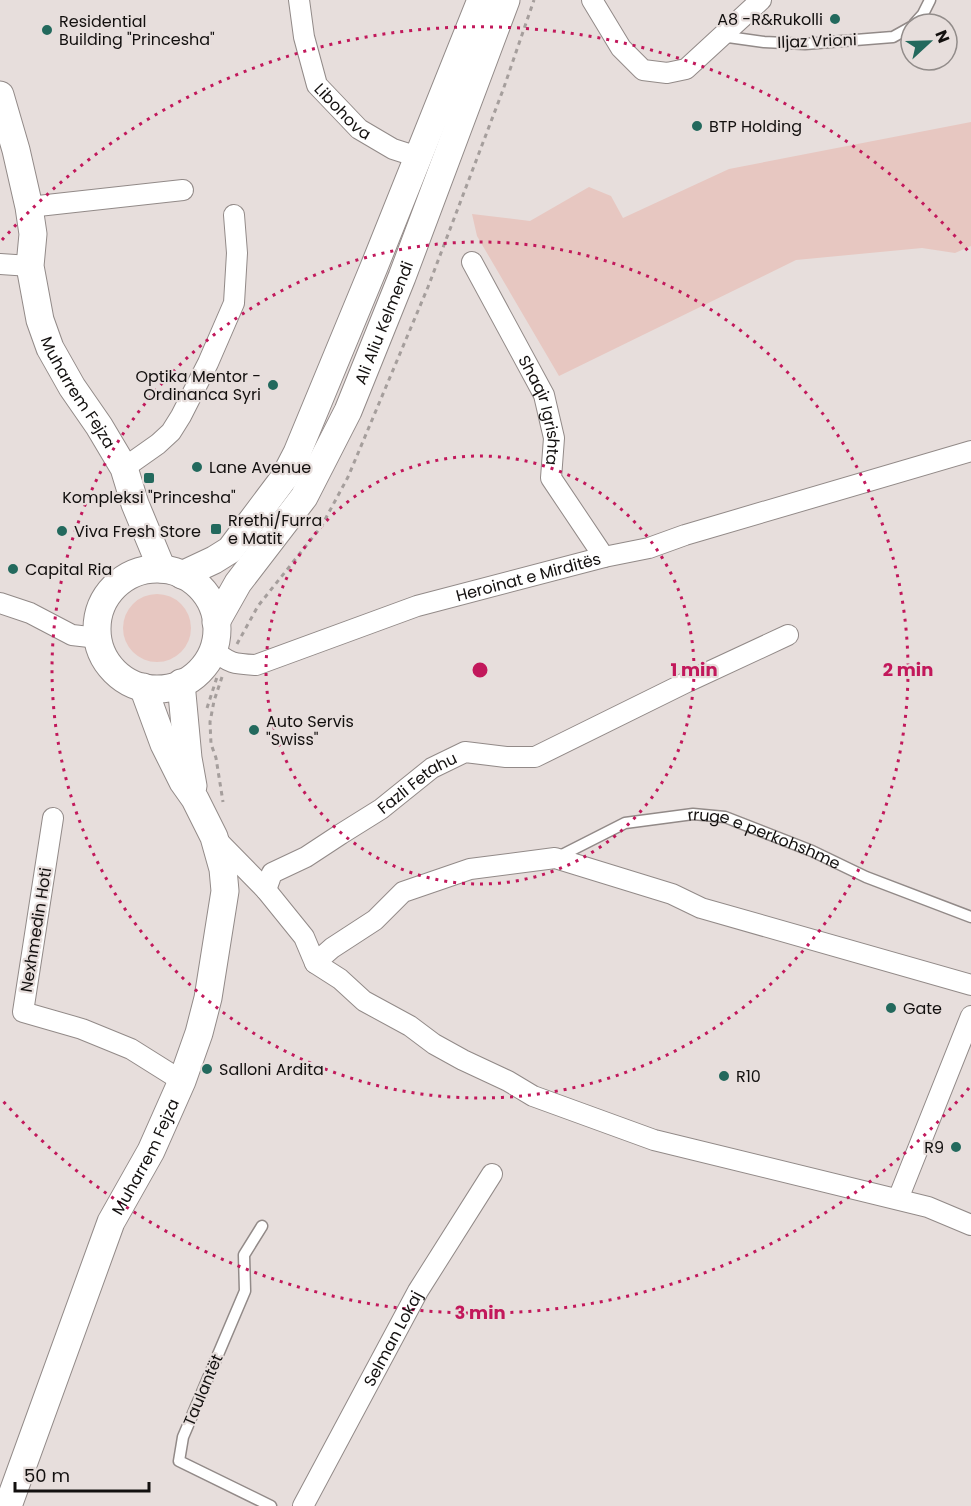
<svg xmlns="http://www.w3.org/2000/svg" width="971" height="1506" viewBox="0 0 971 1506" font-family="Poppins,sans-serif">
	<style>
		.green { fill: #e7c7c1 }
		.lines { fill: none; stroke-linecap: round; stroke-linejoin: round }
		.lane-casing { stroke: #928a88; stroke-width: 13 }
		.street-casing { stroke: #928a88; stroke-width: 22 }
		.secondary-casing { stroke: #928a88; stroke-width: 29 }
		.path { stroke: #a59e9c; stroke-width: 3; stroke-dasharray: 4.5 4.5; stroke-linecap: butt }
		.lane { stroke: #fff; stroke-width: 10 }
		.street { stroke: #fff; stroke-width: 20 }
		.secondary { stroke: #fff; stroke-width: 27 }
		.ring { fill: none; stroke: #c2185b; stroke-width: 3; stroke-dasharray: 3 6 }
		.poi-dot { fill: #23695d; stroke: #e7dedc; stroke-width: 2 }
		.labels { text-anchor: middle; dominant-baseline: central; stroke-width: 4.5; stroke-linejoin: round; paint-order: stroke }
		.poi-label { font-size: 16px; fill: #13100f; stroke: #e7dedc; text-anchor: start }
		.street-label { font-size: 16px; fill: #13100f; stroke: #e7dedc }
		.centre { fill: #c2185b; stroke: #e7dedc; stroke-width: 3 }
		.ring-label { font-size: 18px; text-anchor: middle; font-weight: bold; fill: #c2185b; stroke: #e7dedc; stroke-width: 4.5; stroke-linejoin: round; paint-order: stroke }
	</style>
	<rect width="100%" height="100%" fill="#e7dedc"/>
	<g class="green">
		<path d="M971,122v124l-16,7 -33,-5 -126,12 -237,116 -82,-140 -5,-22 58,7 59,-34 22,9 12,22 106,-49z"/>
		<circle cx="157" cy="628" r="34"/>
	</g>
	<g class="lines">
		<g class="lane-casing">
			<g id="lane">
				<path d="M914,24l9,-10 7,-14"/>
				<path d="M721,36l43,6 41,2 88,-7 18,-10"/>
				<path id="s1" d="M558,857l67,-34 68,-9 32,3 87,34 54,26 105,40"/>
				<path d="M262,1226l-18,29 1,36 -62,146 -4,24 92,45"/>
			</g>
		</g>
		<g class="street-casing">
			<g id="street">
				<path id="s2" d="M299,0l5,37 13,48 42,44 34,20 25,8"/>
				<path d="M592,0l29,48 22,22 24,3 19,-4 75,-69"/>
				<path d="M29,207l154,-17"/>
				<path id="s3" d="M472,262l72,133 10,43 -3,40 53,79"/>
				<path d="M0,264l30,2"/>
				<path d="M124,468l34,-24 13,-12 10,-16 27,-53 26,-60 3,-50 -3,-38"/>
				<path d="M0,603l30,10 42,22 26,3"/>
				<path id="s4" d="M213,649c16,15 22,15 43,16l161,-59 187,-49 45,-9 36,-13 286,-84"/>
				<path d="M53,818l-30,194 59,17 49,20 51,32"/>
				<path id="s5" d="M216,839l50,51 6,-17 34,-16 35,-23 40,-25 51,-41 33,-16 41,5h29l152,-75 101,-47"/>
				<path d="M266,890l38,47 11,26 25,16 24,22 46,25 24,18 29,16 45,21 25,15 121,44 274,67 43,18"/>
				<path d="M315,963l17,-15 43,-28 28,-28 67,-23 85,-11 117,36 29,14 270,77"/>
				<path d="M898,1199l73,-183"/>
				<path id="s6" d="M303,1506l115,-215 74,-117"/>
			</g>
		</g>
		<g class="secondary-casing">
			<g id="secondary">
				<path id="s7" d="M0,95l16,55 13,57 4,27 -3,32 10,54 10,28 22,39 27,39 25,42 11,36 27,65"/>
				<circle cx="157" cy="629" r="60"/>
				<path d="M182,575l32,-15 16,-10 54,-72 13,-25 77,-186 107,-267"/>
				<path id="s8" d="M216,622l22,-39 66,-86 44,-86 54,-134 104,-277"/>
				<path d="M181,683l7,75 5,28"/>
				<path id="s9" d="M8,1506l103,-284 40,-71 31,-70 17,-48 9,-35 17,-107 -2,-22 -9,-32 -19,-38 -12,-17 -19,-38 -21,-57"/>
			</g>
		</g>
		<g class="path">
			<path d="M237,644l21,-38 63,-79 27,-50 80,-190 75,-197 31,-90"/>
			<path d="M222,677l-8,24 -4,21 1,22 5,14 7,44"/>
			<path d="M207,708l11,-34"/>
		</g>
		<use href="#lane" class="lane"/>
		<use href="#street" class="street"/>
		<use href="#secondary" class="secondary"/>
	</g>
	<g class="ring">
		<circle cx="480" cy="670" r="214"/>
		<circle cx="480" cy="670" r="428"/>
		<path d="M969 1088A643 643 0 0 1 2 1100M2 240A643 643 0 0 1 969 252"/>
	</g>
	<g class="poi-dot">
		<circle cx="835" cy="19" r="6"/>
		<circle cx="47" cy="30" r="6"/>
		<circle cx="697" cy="126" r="6"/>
		<circle cx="273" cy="385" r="6"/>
		<circle cx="197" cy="467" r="6"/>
		<rect x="143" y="472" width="12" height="12" rx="3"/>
		<rect x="210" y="523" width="12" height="12" rx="3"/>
		<circle cx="62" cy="531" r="6"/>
		<circle cx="13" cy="569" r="6"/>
		<circle cx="254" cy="730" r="6"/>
		<circle cx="891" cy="1008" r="6"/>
		<circle cx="207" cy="1069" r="6"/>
		<circle cx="724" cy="1076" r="6"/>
		<circle cx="956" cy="1147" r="6"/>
	</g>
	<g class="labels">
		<g class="poi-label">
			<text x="823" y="19" text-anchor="end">A8 -R&amp;Rukolli</text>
			<text x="59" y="21">Residential<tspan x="59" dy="18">Building "Princesha"</tspan></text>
			<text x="709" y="126">BTP Holding</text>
			<text x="261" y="376" text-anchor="end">Optika Mentor -<tspan x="261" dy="18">Ordinanca Syri</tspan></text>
			<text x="209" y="467">Lane Avenue</text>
			<text x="149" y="497" text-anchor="middle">Kompleksi "Princesha"</text>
			<text x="228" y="520">Rrethi/Furra<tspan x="228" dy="18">e Matit</tspan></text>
			<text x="74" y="531">Viva Fresh Store</text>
			<text x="25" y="569">Capital Ria</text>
			<text x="266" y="721">Auto Servis<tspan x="266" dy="18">"Swiss"</tspan></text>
			<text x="903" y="1008">Gate</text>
			<text x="219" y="1069">Salloni Ardita</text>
			<text x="736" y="1076">R10</text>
			<text x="944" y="1147" text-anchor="end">R9</text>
		</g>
		<g class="street-label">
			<text transform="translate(817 41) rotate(-2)">Iljaz Vrioni</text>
			<text stroke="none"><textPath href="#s2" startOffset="124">Libohova</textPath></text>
			<text stroke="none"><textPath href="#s8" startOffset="345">Ali Aliu Kelmendi</textPath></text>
			<text stroke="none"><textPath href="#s7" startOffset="312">Muharrem Fejza</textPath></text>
			<text stroke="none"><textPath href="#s3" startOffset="165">Shaqir Igrishta</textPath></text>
			<text stroke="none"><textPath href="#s4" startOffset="334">Heroinat e Mirditës</textPath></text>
			<text stroke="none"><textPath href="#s5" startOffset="261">Fazli Fetahu</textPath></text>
			<text stroke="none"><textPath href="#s1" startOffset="219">rruge e perkohshme</textPath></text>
			<text transform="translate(36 930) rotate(-81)">Nexhmedin Hoti</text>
			<text stroke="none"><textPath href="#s9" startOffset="376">Muharrem Fejza</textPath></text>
			<text stroke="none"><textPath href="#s6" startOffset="190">Selman Lokaj</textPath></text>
			<text transform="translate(203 1390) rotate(-67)">Taulantët</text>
		</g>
	</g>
	<circle cx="480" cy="670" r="9" class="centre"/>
	<g class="ring-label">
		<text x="694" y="676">1 min</text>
		<text x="908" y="676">2 min</text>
		<text x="480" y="1319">3 min</text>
	</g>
	<g transform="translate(929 42) rotate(68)"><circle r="28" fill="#e7dedc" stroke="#928c8a" stroke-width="1.5"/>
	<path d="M0-4.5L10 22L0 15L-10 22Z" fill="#23695d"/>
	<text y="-9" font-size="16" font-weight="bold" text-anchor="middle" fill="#13100f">N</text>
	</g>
	<path d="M15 1482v9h134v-9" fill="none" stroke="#13100f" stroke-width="3"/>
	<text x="24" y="1482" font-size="18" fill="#13100f" stroke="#e7dedc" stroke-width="4.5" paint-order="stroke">50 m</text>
</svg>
